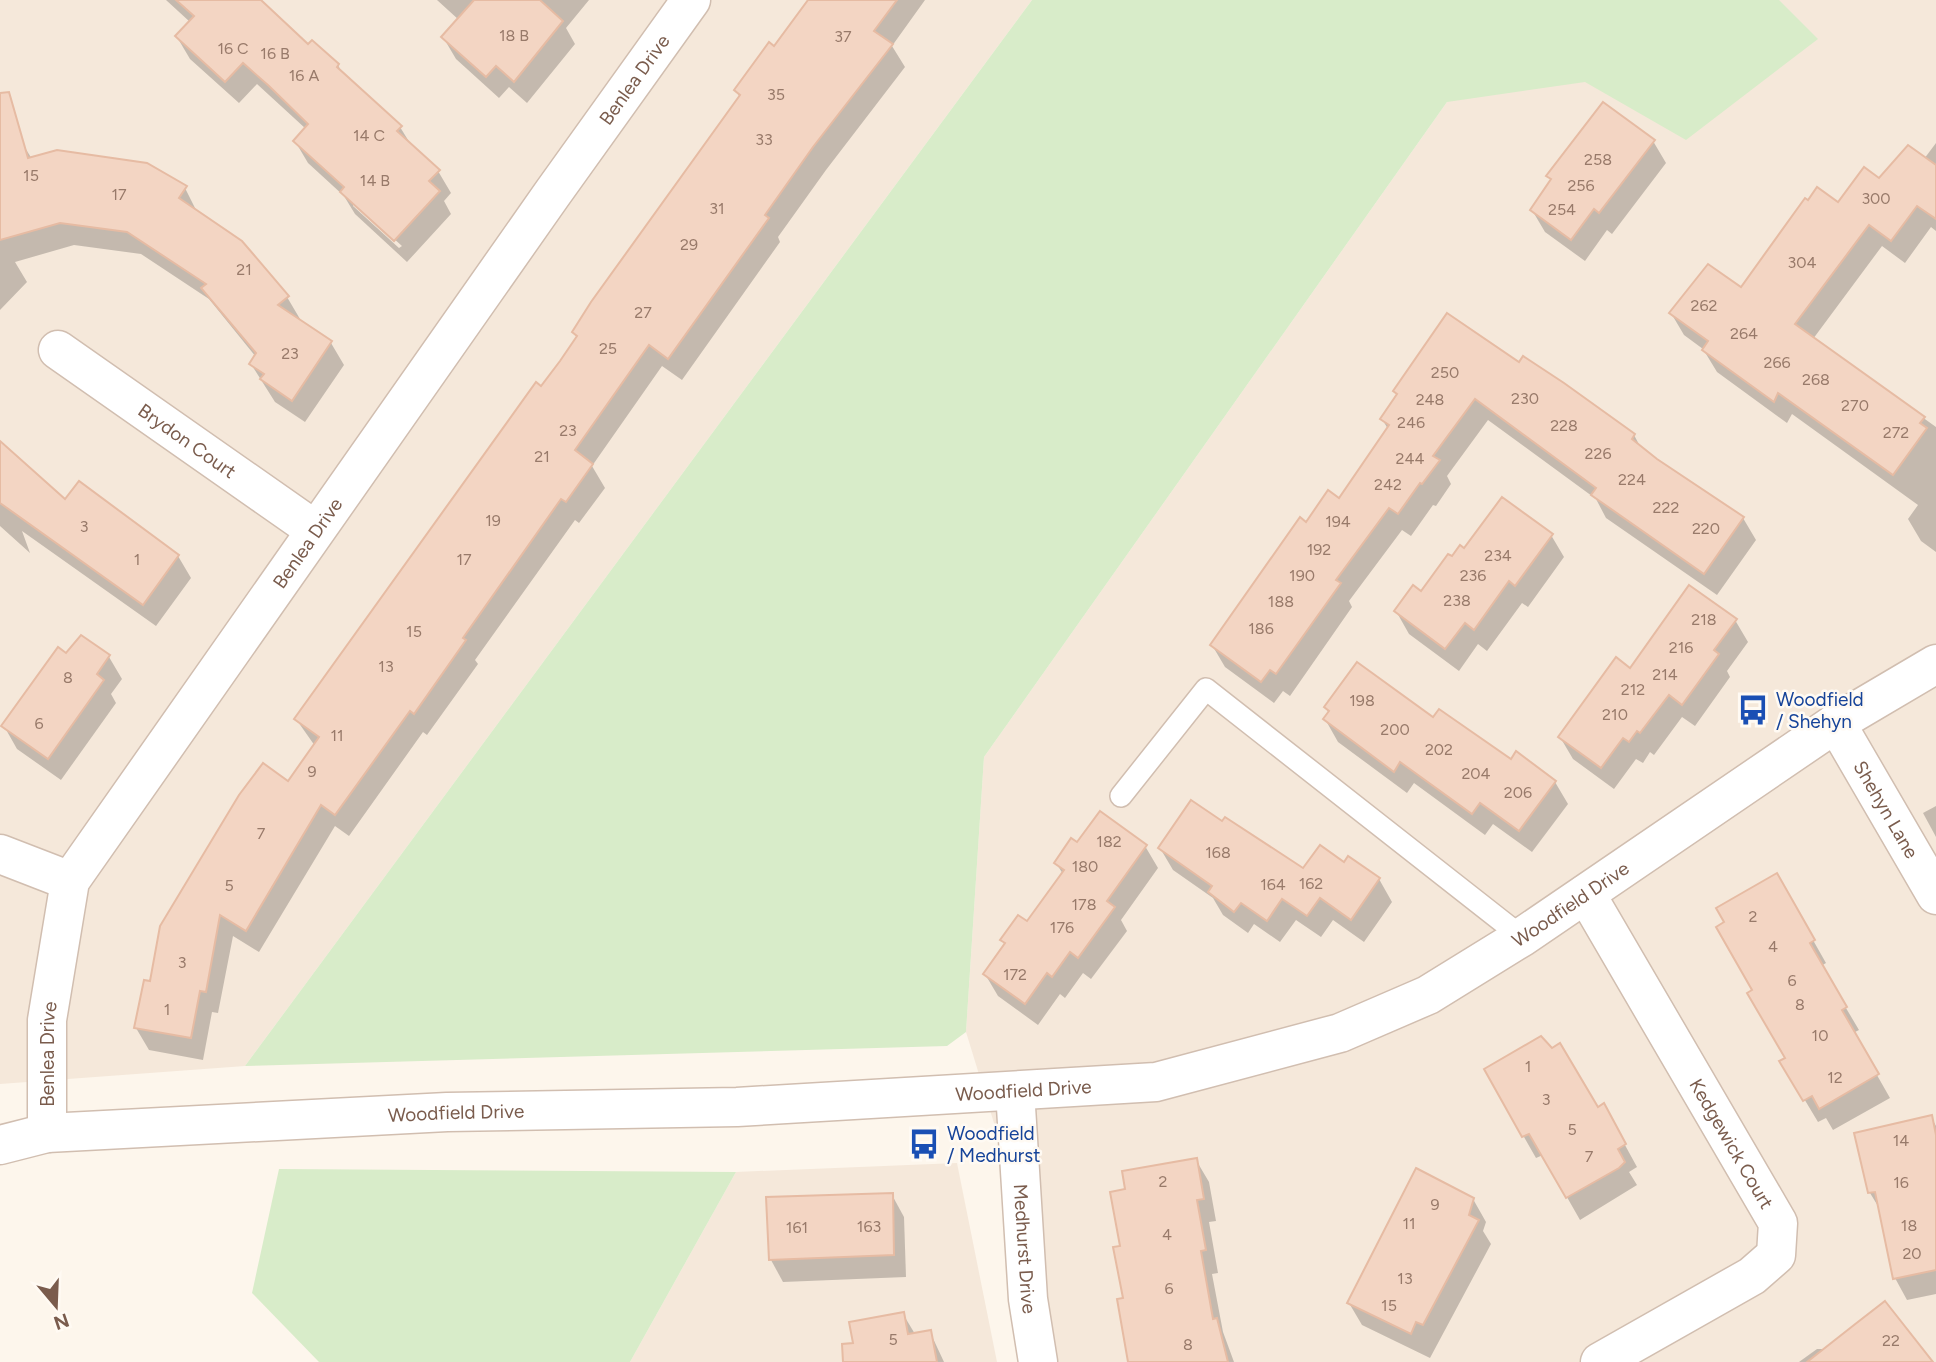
<svg xmlns="http://www.w3.org/2000/svg" width="1936" height="1362" viewBox="0 0 1936 1362" font-family="Figtree,sans-serif">
	<style>
		.residential { fill: #f5e8da }
		.green { fill: #d8ecc9 }
		.shadow { fill: #0003; fill-rule: evenodd }
		.building { fill: #f3d5c3; stroke: #e6bba3; stroke-width: 2 }
		.lines { fill: none; stroke-linecap: round; stroke-linejoin: round }
		.service-casing { stroke: #d1beb0; stroke-width: 24 }
		.minor-casing { stroke: #d1beb0; stroke-width: 41 }
		.tertiary-casing { stroke: #d1beb0; stroke-width: 41 }
		.service { stroke: #fff; stroke-width: 21 }
		.minor { stroke: #fff; stroke-width: 38 }
		.tertiary { stroke: #fff; stroke-width: 38 }
		.labels { text-anchor: middle; dominant-baseline: central; stroke-width: 5; stroke-linejoin: round; paint-order: stroke }
		.number-label { font-size: 16px; fill: #987a6a }
		.street-label { font-size: 19px; fill: #7a5c4d; stroke: #fffaf3 }
		.transit-label { font-size: 19px; fill: #164399; stroke: #fffaf3; text-anchor: start }
	</style>
	<rect width="100%" height="100%" fill="#fdf6ec"/>
	<g class="residential">
		<path d="M0,0h1032l-787,1066 -245,18z"/>
		<path d="M1507,0h429v1362h-884l-51,-216 -35,-114 18,-275 463,-655z"/>
		<path d="M957,1163l40,199h-367l106,-190z"/>
	</g>
	<g class="green">
		<path d="M1032,0h747l39,39 -132,101 -101,-58 -138,20 -463,655 -18,275 -19,14 -702,20z"/>
		<path d="M279,1169l457,3 -106,190h-311l-67,-69z"/>
	</g>
	<g class="shadow">
		<path d="M166,0h92l50,46 30,19 5,10 57,52 13,21 25,23 13,22 -7,8 7,13 -44,48 -52,-48 -11,-18 -36,-33 -13,-22 11,-12 -49,-45 -18,19 -49,-44 -13,-22 13,-15zM353,202l49,44 -3,2 -46,-42z"/>
		<path d="M437,0h152l-23,28 9,16 -48,59 -18,-16 -10,11 -43,-39 -13,-22 16,-17z"/>
		<path d="M810,0h115l-33,46 13,21 -79,103 -48,67 2,5 -98,138 -20,-14 -70,100 13,22 -26,35 -4,-3 -100,140 3,4 -51,71 -4,-3 -74,104 -14,-10 -76,126 -26,-16 -15,77 -6,-1 -9,48 -54,-10 -13,-22 15,-45 164,-237 -19,-27 281,-381 -3,-6 166,-234 -4,-8 38,-42z"/>
		<path d="M1653,141l13,22 -54,71 -5,-4 -22,31 -40,-29 -13,-22 20,-28 -4,-6z"/>
		<path d="M22,143l10,16 153,29 12,24 90,85 13,22 -2,2 33,22 13,22 -39,57 -30,-20 -24,-38 5,-7 -47,-58 -68,-45 -67,-9 -59,17 12,20 -27,28v-160z"/>
		<path d="M1936,143v88l-5,-4 -26,36 -23,-17 -69,93 123,88v125l-15,-11 -13,-22 10,-14 -126,-91 -5,9 -70,-51 -14,-23 -19,-14 -13,-22 70,-23 97,-85 86,-46z"/>
		<path d="M1519,365l115,70 8,15 101,68 13,22 -39,55 -111,-77 -10,-19 -108,-79 -41,56 4,8 -15,22 -3,-1 -22,31 -9,-6 -53,71 3,6 -62,89 -7,-5 -9,12 -49,-36 -13,-22 94,-121 33,-24 49,-71 -6,-10 16,-23 -3,-5z"/>
		<path d="M0,452l66,50 112,54 13,22 -35,48 -134,-95 8,22 -30,-27z"/>
		<path d="M1551,535l13,22 -36,50 -6,-4 -35,48 -9,-7 -19,27 -50,-37 -13,-23 26,-17 30,-36 12,-7z"/>
		<path d="M1735,620l13,22 -21,29 3,6 -35,49 -13,-9 -28,38 -4,-3 -7,11 -7,-4 -22,30 -41,-30 -13,-22 71,-66z"/>
		<path d="M81,637l28,20 13,22 -11,15 5,9 -55,77 -44,-31 -13,-23z"/>
		<path d="M1326,708l107,11 122,63 13,22 -36,48 -39,-28 -8,11 -71,-52 -7,10 -69,-51 -13,-23 4,-5z"/>
		<path d="M1936,806v31l-13,-24z"/>
		<path d="M1222,824l81,47 42,-6 34,14 13,23 -28,40 -31,-22 -12,17 -25,-17 -16,22 -26,-18 -6,9 -25,-18 -10,-17 -40,-28 -13,-22z"/>
		<path d="M1077,844l68,2 13,22 -37,52 6,11 -36,48 -8,-6 -18,25 -5,-4 -22,31 -40,-29 -13,-22 20,-28 -3,-6 25,-16 36,-50 -7,-11z"/>
		<path d="M1776,875l50,88 -5,3 38,64 -6,3 37,65 -57,32 -7,-12 -8,4 -36,-60 5,-3 -33,-68z"/>
		<path d="M1486,1070l111,39 6,-4 34,62 -8,5 8,13 -57,35 -37,-65 -7,3z"/>
		<path d="M1931,1117l5,9v168l-29,6 -12,-22 -14,-67 -11,-18z"/>
		<path d="M1196,1160l13,22 7,39 -7,1 9,51 -6,1 11,58 11,30h-105l-7,-115 5,-57z"/>
		<path d="M892,1195l12,22 2,60 -123,5 -12,-22z"/>
		<path d="M1473,1199l13,23 -3,9 8,13 -61,114 -68,-33 -13,-22z"/>
		<path d="M903,1314l12,20 15,-2 14,30h-98l10,-17z"/>
		<path d="M1817,1349h9l104,13h-131z"/>
	</g>
	<g class="building">
		<path d="M176,0h85l47,44 4,-4 27,24 -2,3 65,59 -5,5 43,39 -11,11 11,10 -46,50 -54,-49 4,-5 -51,-46 15,-17 -39,-38 -26,-23 -18,19 -50,-46 19,-20z"/>
		<path d="M474,0h66l23,21 -49,61 -18,-16 -10,11 -45,-40z"/>
		<path d="M808,0h89l-23,31 19,13 -80,103 -48,68 4,3 -101,141 -19,-14 -74,105 18,14 -27,38 -5,-3 -98,139 3,2 -52,74 -4,-3 -75,104 -14,-10 -75,126 -26,-16 -14,77 -6,-1 -9,47 -57,-10 10,-48 6,1 10,-55 79,-131 24,-32 25,18 31,-44 -25,-18 242,-337 5,4 19,-25 17,-25 -5,-4 19,-30 149,-207 -6,-5 35,-48 5,4z"/>
		<path d="M9,92l19,66 29,-8 90,13 40,23 -8,12 63,43 47,55 -11,9 54,36 -40,60 -32,-22 4,-5 -15,-10 7,-11 -55,-65 5,-4 -79,-52 -67,-9 -60,17v-147z"/>
		<path d="M1603,102l52,38 -56,73 -5,-4 -23,31 -41,-30 21,-31 -5,-3z"/>
		<path d="M1908,145l28,20v54l-19,-13 -26,35 -22,-16 -74,99 130,93 -5,6 7,5 -34,47 -115,-82 -4,9 -72,-52 6,-9 -39,-28 39,-49 33,23 64,-89 3,2 9,-13 21,15 26,-35 15,11z"/>
		<path d="M1447,313l72,49 4,-6 41,27 71,51 -3,5 25,20 87,58 -40,57 -113,-79 5,-7 -121,-89 -42,57 7,4 -18,24 -2,-1 -22,31 -9,-6 -53,72 5,3 -65,91 -6,-4 -9,12 -51,-37 90,-128 6,5 22,-32 11,8 50,-73 -9,-6 17,-25 -4,-3z"/>
		<path d="M0,441l65,58 14,-18 100,74 -36,50 -143,-102z"/>
		<path d="M1502,497l51,37 -38,52 -6,-5 -35,49 -9,-7 -20,26 -51,-38 19,-26 8,6 27,-37 4,2 8,-11 4,3z"/>
		<path d="M1689,585l48,34 -23,31 5,4 -37,51 -13,-10 -29,38 -3,-2 -8,11 -6,-4 -22,30 -43,-31 58,-80 14,11z"/>
		<path d="M81,635l29,20 -13,19 7,6 -56,79 -47,-33 57,-79 8,6z"/>
		<path d="M1357,662l76,55 6,-8 72,50 5,-8 40,30 -37,50 -39,-28 -8,11 -72,-52 -6,10 -71,-53 6,-8 -5,-4z"/>
		<path d="M1191,800l31,21 3,-4 78,51 17,-23 24,17 4,-6 32,22 -29,42 -31,-22 -13,18 -25,-17 -15,22 -26,-18 -7,9 -26,-20 4,-6 -54,-38z"/>
		<path d="M1100,811l47,34 -40,56 8,6 -37,51 -8,-6 -18,25 -5,-4 -22,31 -42,-30 22,-31 -5,-3 18,-25 9,6 37,-51 -10,-7 17,-25 6,4z"/>
		<path d="M1777,873l38,67 -5,3 37,64 -5,3 37,64 -60,35 -7,-13 -9,5 -24,-40 6,-3 -38,-65 5,-3 -36,-63 8,-5 -8,-14z"/>
		<path d="M1541,1036l11,12 8,-5 38,64 6,-4 22,41 -8,5 7,13 -6,6 -53,30 -37,-64 -7,3 -38,-68z"/>
		<path d="M1932,1115l4,20v135l-43,9 -18,-87 -7,1 -14,-60z"/>
		<path d="M1197,1158l7,41 -7,1 9,50 -5,1 12,68 4,-1 11,44h-100l-11,-63 6,-1 -10,-51 7,-1 -10,-54 15,-3 -3,-18z"/>
		<path d="M1416,1168l58,30 -5,17 10,5 -56,105 -7,-3 -5,12 -64,-31z"/>
		<path d="M893,1193l1,62 -125,5 -3,-63z"/>
		<path d="M1885,1301l48,61h-126l47,-37z"/>
		<path d="M904,1312l4,22 23,-4 6,32h-94l-1,-18 11,-1 -4,-21z"/>
	</g>
	<g class="lines">
		<g class="service-casing">
			<path id="service" d="M1121,796l85,-107 316,248"/>
		</g>
		<g class="minor-casing">
			<g id="minor">
				<path id="s1" d="M58,350l257,180"/>
				<path id="s2" d="M1836,723l100,172"/>
				<path d="M0,854l70,27"/>
				<path id="s3" d="M1586,894l192,329 -2,32 -24,21 -152,86"/>
				<path id="s4" d="M47,1133v-113l23,-139 482,-687 139,-194"/>
			</g>
		</g>
		<g class="tertiary-casing">
			<g id="tertiary">
				<path id="s5" d="M1015,1091l13,208 10,63"/>
				<path id="s6" d="M0,1145l47,-12 400,-21 290,-5 419,-25 184,-49 88,-38 94,-58 314,-214 100,-59"/>
			</g>
		</g>
		<use href="#service" class="service"/>
		<use href="#minor" class="minor"/>
		<use href="#tertiary" class="tertiary"/>
	</g>
	<defs>
		<g id="bus-bare" transform="scale(2.415)"><path d="M-5-6H5V4H4V6H2V4H-2V6H-4V4H-5ZM-3.5-4V0h7V-4ZM-3.5 1.2v1.5H-2V1.2ZM2 1.2v1.5H3.5V1.2Z" fill="#1a4fb4" stroke="#fffaf3" stroke-width="2.5" paint-order="stroke"/></g>
	</defs>
	<g fill-rule="evenodd">
		<use href="#bus-bare" x="1753" y="710"/>
		<use href="#bus-bare" x="924" y="1144"/>
	</g>
	<g class="labels">
		<g class="number-label">
			<text x="514" y="35">18 B</text>
			<text x="843" y="36">37</text>
			<text x="233" y="48">16 C</text>
			<text x="275" y="53">16 B</text>
			<text x="304" y="75">16 A</text>
			<text x="776" y="94">35</text>
			<text x="369" y="135">14 C</text>
			<text x="764" y="139">33</text>
			<text x="1598" y="159">258</text>
			<text x="31" y="175">15</text>
			<text x="375" y="180">14 B</text>
			<text x="1581" y="185">256</text>
			<text x="119" y="194">17</text>
			<text x="1876" y="198">300</text>
			<text x="717" y="208">31</text>
			<text x="1562" y="209">254</text>
			<text x="689" y="244">29</text>
			<text x="1802" y="262">304</text>
			<text x="244" y="269">21</text>
			<text x="1704" y="305">262</text>
			<text x="643" y="312">27</text>
			<text x="1744" y="333">264</text>
			<text x="608" y="348">25</text>
			<text x="290" y="353">23</text>
			<text x="1777" y="362">266</text>
			<text x="1445" y="372">250</text>
			<text x="1816" y="379">268</text>
			<text x="1525" y="398">230</text>
			<text x="1430" y="399">248</text>
			<text x="1855" y="405">270</text>
			<text x="1411" y="422">246</text>
			<text x="1564" y="425">228</text>
			<text x="568" y="430">23</text>
			<text x="1896" y="432">272</text>
			<text x="1598" y="453">226</text>
			<text x="542" y="456">21</text>
			<text x="1410" y="458">244</text>
			<text x="1632" y="479">224</text>
			<text x="1388" y="484">242</text>
			<text x="1666" y="507">222</text>
			<text x="493" y="520">19</text>
			<text x="1338" y="521">194</text>
			<text x="84" y="526">3</text>
			<text x="1706" y="528">220</text>
			<text x="1319" y="549">192</text>
			<text x="1498" y="555">234</text>
			<text x="137" y="559">1</text>
			<text x="464" y="559">17</text>
			<text x="1302" y="575">190</text>
			<text x="1473" y="575">236</text>
			<text x="1457" y="600">238</text>
			<text x="1281" y="601">188</text>
			<text x="1704" y="619">218</text>
			<text x="1261" y="628">186</text>
			<text x="414" y="631">15</text>
			<text x="1681" y="647">216</text>
			<text x="386" y="666">13</text>
			<text x="1665" y="674">214</text>
			<text x="68" y="677">8</text>
			<text x="1633" y="689">212</text>
			<text x="1362" y="700">198</text>
			<text x="1615" y="714">210</text>
			<text x="39" y="723">6</text>
			<text x="1395" y="729">200</text>
			<text x="337" y="735">11</text>
			<text x="1439" y="749">202</text>
			<text x="312" y="771">9</text>
			<text x="1476" y="773">204</text>
			<text x="1518" y="792">206</text>
			<text x="261" y="833">7</text>
			<text x="1109" y="841">182</text>
			<text x="1218" y="852">168</text>
			<text x="1085" y="866">180</text>
			<text x="1311" y="883">162</text>
			<text x="1273" y="884">164</text>
			<text x="229" y="885">5</text>
			<text x="1084" y="904">178</text>
			<text x="1753" y="916">2</text>
			<text x="1062" y="927">176</text>
			<text x="1773" y="946">4</text>
			<text x="182" y="962">3</text>
			<text x="1015" y="974">172</text>
			<text x="1792" y="980">6</text>
			<text x="1800" y="1004">8</text>
			<text x="167" y="1009">1</text>
			<text x="1820" y="1035">10</text>
			<text x="1528" y="1066">1</text>
			<text x="1835" y="1077">12</text>
			<text x="1546" y="1099">3</text>
			<text x="1572" y="1129">5</text>
			<text x="1901" y="1140">14</text>
			<text x="1589" y="1156">7</text>
			<text x="1163" y="1181">2</text>
			<text x="1901" y="1182">16</text>
			<text x="1435" y="1204">9</text>
			<text x="1409" y="1223">11</text>
			<text x="1909" y="1225">18</text>
			<text x="869" y="1226">163</text>
			<text x="797" y="1227">161</text>
			<text x="1167" y="1234">4</text>
			<text x="1912" y="1253">20</text>
			<text x="1405" y="1278">13</text>
			<text x="1169" y="1288">6</text>
			<text x="1389" y="1305">15</text>
			<text x="893" y="1339">5</text>
			<text x="1891" y="1340">22</text>
			<text x="1188" y="1344">8</text>
		</g>
		<g class="street-label">
			<text stroke="none"><textPath href="#s4" startOffset="1234">Benlea Drive</textPath></text>
			<text stroke="none"><textPath href="#s1" startOffset="158">Brydon Court</textPath></text>
			<text stroke="none"><textPath href="#s4" startOffset="667">Benlea Drive</textPath></text>
			<text stroke="none"><textPath href="#s2" startOffset="100">Shehyn Lane</textPath></text>
			<text stroke="none"><textPath href="#s6" startOffset="1614">Woodfield Drive</textPath></text>
			<text stroke="none"><textPath href="#s4" startOffset="79">Benlea Drive</textPath></text>
			<text stroke="none"><textPath href="#s6" startOffset="1026">Woodfield Drive</textPath></text>
			<text stroke="none"><textPath href="#s6" startOffset="458">Woodfield Drive</textPath></text>
			<text stroke="none"><textPath href="#s3" startOffset="289">Kedgewick Court</textPath></text>
			<text stroke="none"><textPath href="#s5" startOffset="158">Medhurst Drive</textPath></text>
		</g>
		<g class="transit-label">
			<text x="1776" y="699">Woodfield<tspan x="1776" dy="22">/ Shehyn</tspan></text>
			<text x="947" y="1133">Woodfield<tspan x="947" dy="22">/ Medhurst</tspan></text>
		</g>
	</g>
	<g transform="translate(56 1306) rotate(161)" stroke="#fffaf3" stroke-width="5" paint-order="stroke">
	<path d="M0-5L12 26L0 18L-12 26Z" fill="#7a5c4d"/>
	<text y="-10" font-size="19" font-weight="bold" text-anchor="middle" fill="#7a5c4d">N</text>
	</g>
</svg>
